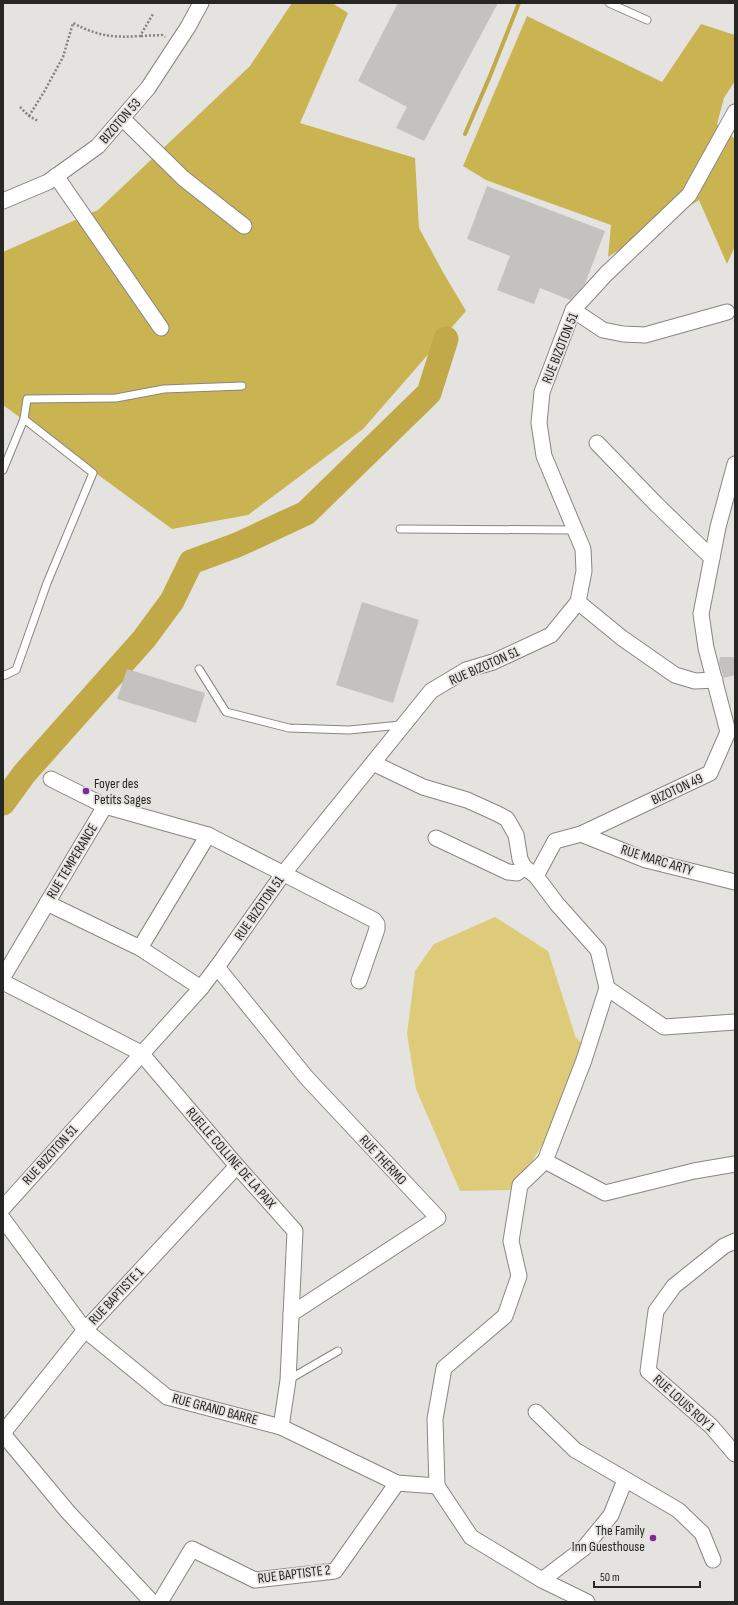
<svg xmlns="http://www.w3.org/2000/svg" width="738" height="1605" viewBox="0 0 738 1605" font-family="'Sofia Sans Condensed',sans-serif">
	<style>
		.green { fill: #decb7a }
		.forest { fill: #cab351 }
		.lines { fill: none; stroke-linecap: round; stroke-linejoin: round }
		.stream { stroke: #c1a947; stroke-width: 4 }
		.river { stroke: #c1a947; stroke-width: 25 }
		.building { fill: #c3c2be }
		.lane-casing { stroke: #878682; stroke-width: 9 }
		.street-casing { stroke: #878682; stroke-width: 17 }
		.path { stroke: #82827f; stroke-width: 2.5; stroke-dasharray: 2 2; stroke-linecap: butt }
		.lane { stroke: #fff; stroke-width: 7 }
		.street { stroke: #fff; stroke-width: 15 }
		.poi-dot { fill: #802997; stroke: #e4e3df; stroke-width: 1.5 }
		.labels { text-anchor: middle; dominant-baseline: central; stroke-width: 3.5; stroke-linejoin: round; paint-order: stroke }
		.street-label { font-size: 14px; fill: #262624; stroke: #e4e3df }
		.poi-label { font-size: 14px; fill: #262624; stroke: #e4e3df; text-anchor: start }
	</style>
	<rect width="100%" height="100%" fill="#e4e3df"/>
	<path class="green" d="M495,917l53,34 26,81 1,4 17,19 -20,42 -58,93 -54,1 -44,-102 -9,-55 8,-63 19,-27z"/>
	<g class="forest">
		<path d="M292,3h40l16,10 -48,110 115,35 4,70 25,46 22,37 -103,118 -115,86 -76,14 -169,-124v-153l95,-42 152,-144z"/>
		<path d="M527,16l135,66 39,-58 34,11v46l-11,17 -7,26 18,15v107l-8,18 -28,-64 -91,57 3,-32 -125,-45 -23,-14z"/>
	</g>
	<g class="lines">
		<path class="stream" d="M465,134l25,-58 29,-73"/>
		<path class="river" d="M3,803l21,-29 120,-135 28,-38 19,-39 46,-17 69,-32 123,-120 17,-54"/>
	</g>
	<g class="building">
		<path d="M398,3h100l-74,138 -28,-13 11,-21 -49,-26z"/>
		<path d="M487,186l118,45 -20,53 -15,16 -30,-12 -6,16 -37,-14 13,-34 -43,-17z"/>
		<path d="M362,602l57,18 -26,83 -57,-18z"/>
		<path d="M720,657h15v18l-11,3 -5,-15z"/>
		<path d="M127,669l78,24 -9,30 -79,-24z"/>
	</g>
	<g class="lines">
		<g class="lane-casing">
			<g id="lane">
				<path d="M609,3l38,17"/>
				<path d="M24,419l3,-20 89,-1 48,-9 78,-3"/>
				<path d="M3,470l21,-51 69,54 -46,110 -31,87 -13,6"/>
				<path d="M400,529l174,1"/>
				<path d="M199,669l27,43 63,16 60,2 52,-5"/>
				<path d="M288,1380l50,-29"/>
			</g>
		</g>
		<g class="street-casing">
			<g id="street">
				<path d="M122,118l61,60 61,48"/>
				<path d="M56,176l105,152"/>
				<path d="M3,201l45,-19 50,-36 50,-58 40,-61 13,-24"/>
				<path d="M573,310l30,20 20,4 22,1 82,-23"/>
				<path d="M597,443l60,62 55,53"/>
				<path d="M578,602l44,36 53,37 20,6 20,-1"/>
				<path d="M373,763l50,24 44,13 31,14 9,5 9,16 4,24 4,8 12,9"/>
				<path d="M51,779l54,27"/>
				<path d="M581,834l65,26 89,22"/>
				<path d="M436,838l72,34 9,1 7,-6"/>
				<path d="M47,903l93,45 61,40"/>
				<path d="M140,948l68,-113"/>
				<path d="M217,967l89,110 132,141 -147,96"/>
				<path d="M3,977l102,-171 103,29 166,85 3,4v5l-18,52"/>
				<path d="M3,982l138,71 96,113 58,65 -7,149 -7,47"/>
				<path d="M607,988l-9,-38 -41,-46 -21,-28 19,-35 26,-7 129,-61 18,-41 -22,-84 -5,-34 17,-87 17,-63"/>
				<path d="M607,988l57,39 71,-5"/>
				<path d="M545,1161l60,32 89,-22 41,-7"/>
				<path d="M3,1208l198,-220 16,-21 66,-93 148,-183 35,-21 27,-8 58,-27 27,-33 6,-31 -1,-22 -39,-93 -5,-33 3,-31 31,-82 33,-36 83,-79 46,-83"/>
				<path d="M3,1219l82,111 82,67 114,30 116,56 40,3"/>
				<path d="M735,1241l-11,5 -50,40 -18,25 -8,60 63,55 24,28"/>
				<path d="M536,1412l39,38 103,60 24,23 11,27"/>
				<path d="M3,1433l82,-103 152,-164"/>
				<path d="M3,1434l65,78 84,90"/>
				<path d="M542,1580l42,-32 27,-33 14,-35"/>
				<path d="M160,1602l32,-53 63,31 80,-9 62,-88"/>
				<path d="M587,1602l-45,-22 -71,-43 -34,-51 -2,-67 9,-51 61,-52 14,-40 -8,-35 9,-56 25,-24 39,-101 23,-72"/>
			</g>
		</g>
		<g class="path">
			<path d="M141,36l21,-1 3,2"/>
			<path d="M20,107l9,9 9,5"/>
			<path d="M29,116l15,-24 19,-35 10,-34c24,13 41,15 67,13l13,-22"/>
		</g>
		<use href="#lane" class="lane"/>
		<use href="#street" class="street"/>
	</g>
	<g class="poi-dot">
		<circle cx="86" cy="791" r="4"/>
		<circle cx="653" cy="1538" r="4"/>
	</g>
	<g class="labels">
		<g class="street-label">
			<text transform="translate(120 121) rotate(-49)">BIZOTON 53</text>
			<text transform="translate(560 348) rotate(-68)">RUE BIZOTON 51</text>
			<text transform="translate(484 666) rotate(-24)">RUE BIZOTON 51</text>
			<text transform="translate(677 789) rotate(-25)">BIZOTON 49</text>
			<text transform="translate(657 860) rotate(17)">RUE MARC ARTY</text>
			<text transform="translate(72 861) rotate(-59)">RUE TEMPERANCE</text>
			<text transform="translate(259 908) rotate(-55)">RUE BIZOTON 51</text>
			<text transform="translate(50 1155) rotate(-48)">RUE BIZOTON 51</text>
			<text transform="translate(231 1158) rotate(49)">RUELLE COLLINE DE LA PAIX</text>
			<text transform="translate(383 1160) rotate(47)">RUE THERMO</text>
			<text transform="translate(116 1296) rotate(-47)">RUE BAPTISTE 1</text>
			<text transform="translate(684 1403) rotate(42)">RUE LOUIS ROY 1</text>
			<text transform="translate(215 1409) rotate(15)">RUE GRAND BARRE</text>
			<text transform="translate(294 1574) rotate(-7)">RUE BAPTISTE 2</text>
		</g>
		<g class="poi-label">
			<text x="94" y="783">Foyer des<tspan x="94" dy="16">Petits Sages</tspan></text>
			<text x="645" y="1530" text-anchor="end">The Family<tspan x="645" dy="16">Inn Guesthouse</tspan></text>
		</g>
	</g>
	<rect width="738" height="1605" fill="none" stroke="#262624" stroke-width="8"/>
	<path d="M594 1581v6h106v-6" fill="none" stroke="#262624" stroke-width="2"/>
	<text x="600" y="1581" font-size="12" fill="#262624" stroke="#e4e3df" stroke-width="3" paint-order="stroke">50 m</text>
</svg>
